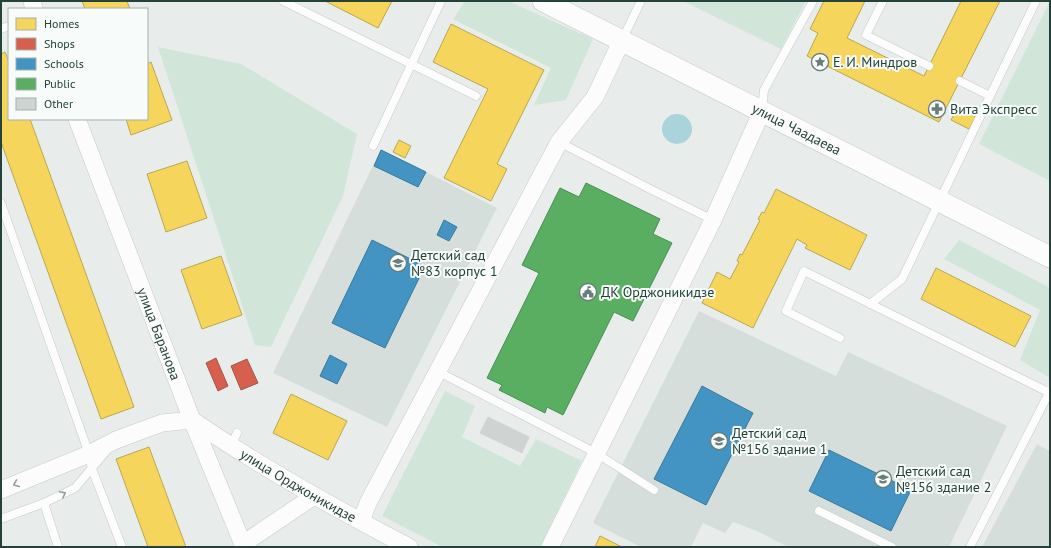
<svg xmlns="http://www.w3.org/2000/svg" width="1051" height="548" viewBox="0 0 1051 548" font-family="'PT Sans',sans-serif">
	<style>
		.built { fill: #d6dedb }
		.green { fill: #d1e6d8 }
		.water { fill: #a9d4db }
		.homes { fill: #f6d55c; stroke: #b7a952 }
		.shops { fill: #d6604d; stroke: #a15747 }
		.schools { fill: #4393c3; stroke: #3a7b9a }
		.public { fill: #5aae61; stroke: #4a8e55 }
		.building { fill: #cfd4d2; stroke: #d1d6d4 }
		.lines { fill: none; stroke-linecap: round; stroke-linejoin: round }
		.service-casing { stroke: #c5cac8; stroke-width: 9 }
		.minor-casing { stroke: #c5cac8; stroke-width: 18 }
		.tertiary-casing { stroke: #c5cac8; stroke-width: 22 }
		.service { stroke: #fcfcfc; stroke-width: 8 }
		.minor { stroke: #fcfcfc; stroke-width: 17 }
		.tertiary { stroke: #fcfcfc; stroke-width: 21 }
		.oneway { stroke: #909f9b }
		.labels { text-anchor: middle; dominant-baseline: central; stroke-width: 4; stroke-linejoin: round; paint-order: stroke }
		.poi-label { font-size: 14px; fill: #24423a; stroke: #f7fbf9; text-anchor: start }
		.street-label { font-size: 14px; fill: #24423a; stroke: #f7fbf9 }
	</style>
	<rect width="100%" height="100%" fill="#e8edeb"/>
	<g class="built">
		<path d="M381,149l116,59 -110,219 -114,-54z"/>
		<path d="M699,311l137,65 12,-24 159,74 -58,121h-161l-31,-16 -24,-9 -8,11 -22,-10 -12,24h-50l-48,-24z"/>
		<path d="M1037,444l13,7v96h-68z"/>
	</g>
	<g class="green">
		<path d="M465,1h43l85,38 -27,61 -32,5 17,-37 -98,-49z"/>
		<path d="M683,1h123l-25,48z"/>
		<path d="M1050,1v180l-71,-37z"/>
		<path d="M158,47l83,17 116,70 -14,62 -72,151 -16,-2z"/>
		<path d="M959,240l91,48v90l-30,-18 20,-50 -96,-51z"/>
		<path d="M445,391l30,15 -13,31 58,29 16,-27 46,22 -42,86h-97l-61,-31z"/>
	</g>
	<circle class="water" cx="677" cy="129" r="15"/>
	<g class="homes">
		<path d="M82,1h45l3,8h-45z"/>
		<path d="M325,1h67l-14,27z"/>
		<path d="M824,1h41l-18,37 77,38 37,-75h39l-61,121 -132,-66 11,-23 -8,-4z"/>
		<path d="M451,24l93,46 -47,94 10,5 -16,32 -47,-23 44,-89 -55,-27z"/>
		<path d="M5,52l4,10v57h21l104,288 -33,12 -100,-277v-88z"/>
		<path d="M151,62l21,58 -41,15 -5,-16h21v-55z"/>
		<path d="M958,107l18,10 -7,12 -18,-9z"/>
		<path d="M399,140l12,6 -6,12 -12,-6z"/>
		<path d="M187,161l20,57 -41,14 -19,-58z"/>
		<path d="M776,189l91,46 -17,35 -45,-22 2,-3 -10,-6 -44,89 -51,-25 15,-31 13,7 9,-17 -2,-1 3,-7 2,1 18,-35 -2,-1 4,-7 2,1z"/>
		<path d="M221,256l21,59 -40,14 -21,-59z"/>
		<path d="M936,268l95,48 -16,31 -94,-48z"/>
		<path d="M291,394l56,27 -19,39 -55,-27z"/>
		<path d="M149,447l37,100h-38l-32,-88z"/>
		<path d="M600,536l22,11h-27z"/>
	</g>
	<g class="shops">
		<path d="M216,358l12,28 -10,5 -12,-28z"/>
		<path d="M247,359l11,24 -17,7 -10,-24z"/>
	</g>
	<g class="schools">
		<path d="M381,150l45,22 -8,15 -44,-21z"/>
		<path d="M444,220l13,7 -8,14 -12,-6z"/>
		<path d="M372,240l53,26 -40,82 -53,-25z"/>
		<path d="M330,355l17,9 -10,20 -17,-8z"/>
		<path d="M702,386l51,27 -47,92 -52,-26z"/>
		<path d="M829,450l82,40 -20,41 -82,-40z"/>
	</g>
	<path class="public" d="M586,183l74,36 -7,15 19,9 -39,78 -19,-9 -51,103 -16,-8 -2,6 -46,-23 3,-5 -15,-7 52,-105 -17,-8 38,-77 19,9z"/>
	<path class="building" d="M488,417l41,20 -7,16 -42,-20z"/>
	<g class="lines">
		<g class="service-casing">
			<g id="service">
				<path d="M283,1l193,95"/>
				<path d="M883,1l-17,34 63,31"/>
				<path d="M1,29l8,-3"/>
				<path d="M622,40l19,-39"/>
				<path d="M990,96l46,-95"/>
				<path d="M762,110l2,-20 49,-89"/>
				<path d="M559,142l89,46 65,32"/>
				<path d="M373,146l68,-145"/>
				<path d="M1,203l88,251 3,15 30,78"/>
				<path d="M870,304l32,-25 88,-183 -30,-15"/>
				<path d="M840,338l-54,-27 18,-40 246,122"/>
				<path d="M437,371l159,82 58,37"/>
				<path d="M231,446l6,-13"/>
				<path d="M44,503l14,44"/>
				<path d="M819,511l73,36"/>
				<path d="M1,519l43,-16 31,-15 33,-39"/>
				<path d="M970,547l80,-156"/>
			</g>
		</g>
		<g class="minor-casing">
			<g id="minor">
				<path d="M32,1l2,8"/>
				<path id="s1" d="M77,119l115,301 52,127"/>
				<path id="s2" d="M192,420c69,47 142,88 217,127"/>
				<path d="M1,490l88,-36 27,-14 46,-17 30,-3"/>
				<path d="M361,521l7,-18 191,-361 36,-45 27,-57"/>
				<path d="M243,544l71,-48"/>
				<path d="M550,547l163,-327 49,-109"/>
			</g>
		</g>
		<g class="tertiary-casing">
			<g id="tertiary">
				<path id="s3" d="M543,1l507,256"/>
			</g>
		</g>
		<use href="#service" class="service"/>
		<use href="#minor" class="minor"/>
		<use href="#tertiary" class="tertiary"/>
	</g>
	<defs><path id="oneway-chevron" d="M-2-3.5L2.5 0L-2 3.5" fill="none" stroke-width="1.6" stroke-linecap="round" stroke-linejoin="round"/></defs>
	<g class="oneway">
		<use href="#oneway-chevron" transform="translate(16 484) rotate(158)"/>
		<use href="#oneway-chevron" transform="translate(63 494) rotate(-27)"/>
	</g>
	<defs>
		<g id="sight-ring" transform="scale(0.9)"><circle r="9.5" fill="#f7fbf9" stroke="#697e78" stroke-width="1.5"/><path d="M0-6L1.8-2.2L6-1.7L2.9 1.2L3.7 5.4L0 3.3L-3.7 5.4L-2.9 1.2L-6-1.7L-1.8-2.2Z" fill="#697e78"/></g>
		<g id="pharmacy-ring" transform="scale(0.9)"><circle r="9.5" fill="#f7fbf9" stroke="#697e78" stroke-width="1.5"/><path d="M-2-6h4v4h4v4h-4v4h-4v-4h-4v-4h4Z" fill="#697e78"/></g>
		<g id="school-ring" transform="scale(0.9)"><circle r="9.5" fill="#f7fbf9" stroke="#697e78" stroke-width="1.5"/><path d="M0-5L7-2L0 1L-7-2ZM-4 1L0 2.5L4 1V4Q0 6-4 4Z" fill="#697e78"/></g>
		<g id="civic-ring" transform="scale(0.9)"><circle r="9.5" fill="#f7fbf9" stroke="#697e78" stroke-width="1.5"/><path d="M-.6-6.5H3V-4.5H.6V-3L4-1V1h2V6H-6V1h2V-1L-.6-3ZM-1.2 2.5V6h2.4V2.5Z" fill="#697e78"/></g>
	</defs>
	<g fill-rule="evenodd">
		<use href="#sight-ring" x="820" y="62"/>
		<use href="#pharmacy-ring" x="937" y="109"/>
		<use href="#school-ring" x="398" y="263"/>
		<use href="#civic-ring" x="588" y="292"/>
		<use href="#school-ring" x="719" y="441"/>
		<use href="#school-ring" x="883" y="479"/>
	</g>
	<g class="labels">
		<g class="poi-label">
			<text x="833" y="62">Е. И. Миндров</text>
			<text x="950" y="109">Вита Экспресс</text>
			<text x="411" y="255">Детский сад<tspan x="411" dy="16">№83 корпус 1</tspan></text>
			<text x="601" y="292">ДК Орджоникидзе</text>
			<text x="732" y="433">Детский сад<tspan x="732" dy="16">№156 здание 1</tspan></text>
			<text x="896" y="471">Детский сад<tspan x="896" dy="16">№156 здание 2</tspan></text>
		</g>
		<g class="street-label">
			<text stroke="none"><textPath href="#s3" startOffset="284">улица Чаадаева</textPath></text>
			<text stroke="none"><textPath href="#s1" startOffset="230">улица Баранова</textPath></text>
			<text stroke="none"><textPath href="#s2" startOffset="125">улица Орджоникидзе</textPath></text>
		</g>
	</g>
	<rect width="1051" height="548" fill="none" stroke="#24423a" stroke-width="4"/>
	<rect x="8" y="8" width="140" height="112" fill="#f7fbf9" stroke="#a3b1ad"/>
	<rect x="16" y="18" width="20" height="12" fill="#f6d55c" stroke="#a3b1ad"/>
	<text x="44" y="28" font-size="12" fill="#24423a">Homes</text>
	<rect x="16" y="38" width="20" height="12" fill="#d6604d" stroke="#a3b1ad"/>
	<text x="44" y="48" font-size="12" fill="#24423a">Shops</text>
	<rect x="16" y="58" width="20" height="12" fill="#4393c3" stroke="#a3b1ad"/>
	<text x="44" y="68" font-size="12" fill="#24423a">Schools</text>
	<rect x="16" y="78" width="20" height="12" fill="#5aae61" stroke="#a3b1ad"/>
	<text x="44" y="88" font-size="12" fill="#24423a">Public</text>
	<rect x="16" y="98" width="20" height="12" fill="#cfd4d2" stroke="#a3b1ad"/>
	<text x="44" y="108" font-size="12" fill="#24423a">Other</text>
</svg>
